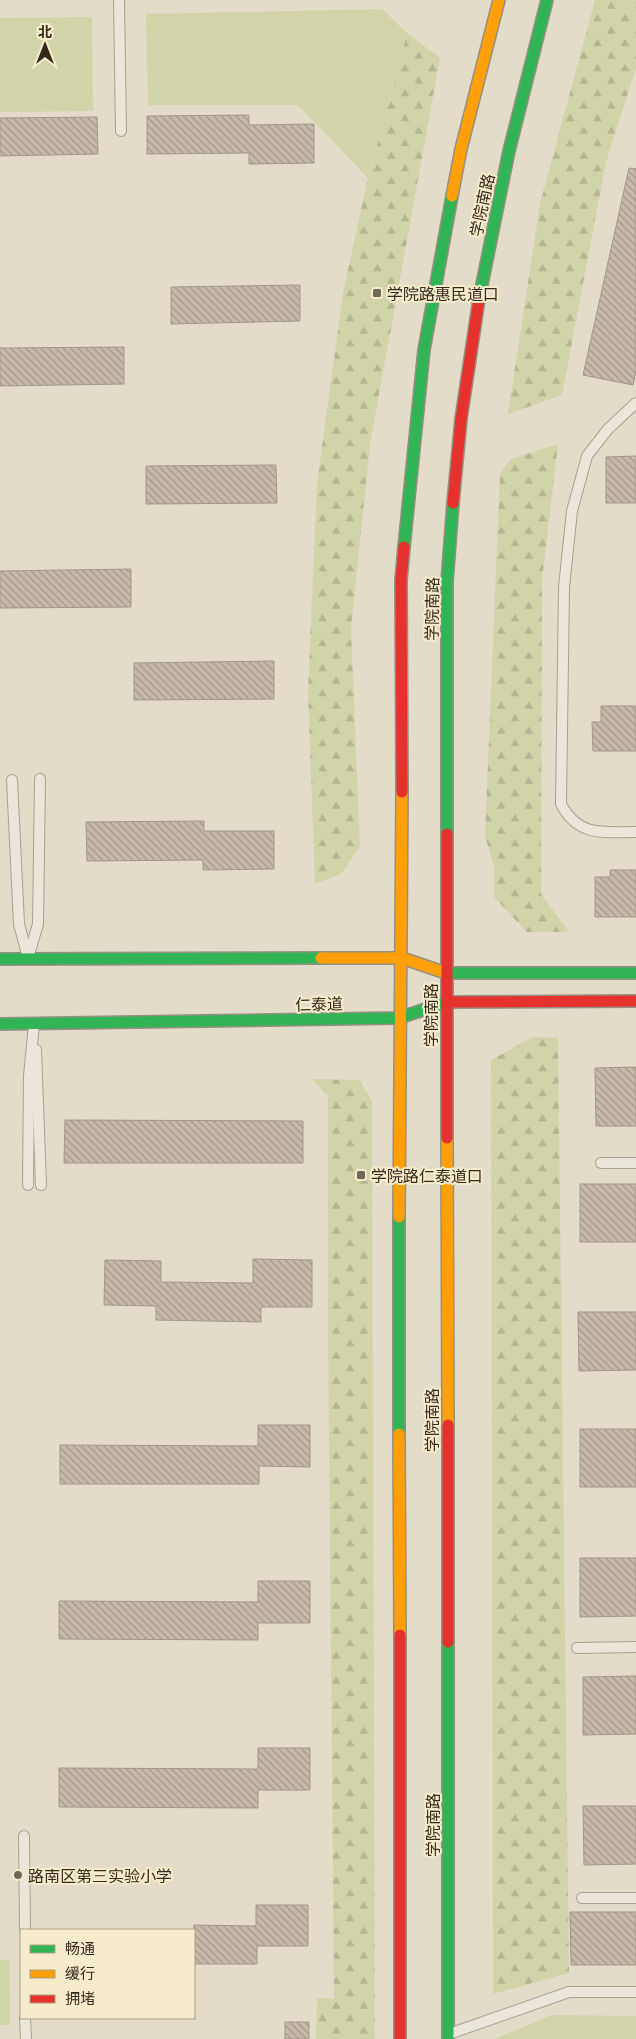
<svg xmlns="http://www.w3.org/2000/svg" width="636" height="2039" viewBox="0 0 636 2039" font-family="Literata,'Noto Sans SC',serif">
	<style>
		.forest { fill: url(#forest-firs) }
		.garden { fill: #d1d4a9 }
		.building { fill: url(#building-back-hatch); stroke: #a39788 }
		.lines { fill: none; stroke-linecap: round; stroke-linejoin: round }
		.lane-casing { stroke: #a8a092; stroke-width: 12 }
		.fast-casing { stroke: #979082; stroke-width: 14 }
		.slow-casing { stroke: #979082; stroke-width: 14 }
		.jam-casing { stroke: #979082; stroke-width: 14 }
		.lane { stroke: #ebe6da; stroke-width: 10 }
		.fast { stroke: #30b455; stroke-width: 11 }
		.slow { stroke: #ff9f0a; stroke-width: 11 }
		.jam { stroke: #e5322d; stroke-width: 11 }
		.poi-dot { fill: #726858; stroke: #f6eccc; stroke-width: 2 }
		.labels { text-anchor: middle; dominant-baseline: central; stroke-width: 4; stroke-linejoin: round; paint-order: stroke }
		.street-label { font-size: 16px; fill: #35291b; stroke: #f6eccc }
		.poi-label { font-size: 16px; fill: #35291b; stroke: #f6eccc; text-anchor: start }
	</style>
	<defs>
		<pattern id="forest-firs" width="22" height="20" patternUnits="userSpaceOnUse" patternTransform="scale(1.25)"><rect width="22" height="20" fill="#d1d4a9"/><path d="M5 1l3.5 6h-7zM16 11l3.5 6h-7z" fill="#b4b691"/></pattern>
		<pattern id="building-back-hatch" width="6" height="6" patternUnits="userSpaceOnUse" patternTransform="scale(1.25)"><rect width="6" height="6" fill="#c7baa9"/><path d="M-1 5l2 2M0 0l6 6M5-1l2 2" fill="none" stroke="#a29789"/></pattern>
	</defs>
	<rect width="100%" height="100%" fill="#e3dcc8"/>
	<g class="forest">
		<path d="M595,0h41v68l-30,94 -44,233 -54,19 32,-210z"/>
		<path d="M407,33l33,25 -70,386 -19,185 9,218 -19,27 -26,10 -7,-193 9,-207 26,-191 25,-115z"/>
		<path d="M558,444l-16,136 -1,314 28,38h-42l-33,-35v-30l-9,-32 15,-362 11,-14z"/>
		<path d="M533,1037l25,1 11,935 -76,21 -2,-934z"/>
		<path d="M312,1079l47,1 13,21 3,938h-59l1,-41 17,1 -6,-672v-231z"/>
	</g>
	<g class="garden">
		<path d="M382,9l25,24 -39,145 -70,-73h-150l-2,-91z"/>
		<path d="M92,17l1,94 -93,1v-94z"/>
		<path d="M0,1960h9l1,65h-10z"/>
		<path d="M552,2015l84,1v23h-141z"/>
	</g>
	<g class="building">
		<path d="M249,115v10l65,-1v39l-65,1v-11l-102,1v-38z"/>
		<path d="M97,117l1,37 -98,2v-38z"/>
		<path d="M629,168l7,1v202l-3,14 -50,-10z"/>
		<path d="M300,285v36l-129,3v-37z"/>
		<path d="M124,347v37l-124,2v-38z"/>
		<path d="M636,456v47h-30v-46z"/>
		<path d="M276,465l1,38 -131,1v-38z"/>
		<path d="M131,569v38l-131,1v-37z"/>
		<path d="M274,661v38l-140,1v-37z"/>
		<path d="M601,706h35v45h-43l-1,-29h9z"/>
		<path d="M204,821v10h70v38l-71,1v-10l-116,1 -1,-39z"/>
		<path d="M610,870h26v47h-41v-40h15z"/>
		<path d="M636,1067v59h-40l-1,-58z"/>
		<path d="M65,1120l238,1v42h-239z"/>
		<rect x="580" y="1184" width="56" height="58"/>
		<path d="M253,1259l59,1v47h-51v15l-105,-2v-14l-52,-1 1,-45 56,1v21l92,1z"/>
		<path d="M578,1312h58v58l-57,1z"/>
		<path d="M258,1425h52v42l-51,-1v18h-199v-39l198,1z"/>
		<rect x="580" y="1429" width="56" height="58"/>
		<path d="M580,1558h56v58l-56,1z"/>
		<path d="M258,1581h52v42h-52v17l-199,-1v-38l199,1z"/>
		<path d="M636,1676v58l-53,1v-58z"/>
		<path d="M258,1748h52v42h-52v18l-199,-1v-39l199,1z"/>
		<path d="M583,1806h53v58l-52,1z"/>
		<path d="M256,1905h52v41h-51v18h-63v-39l62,1z"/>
		<path d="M570,1912h66v53h-65z"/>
		<rect x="285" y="2022" width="24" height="17"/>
	</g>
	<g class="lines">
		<g class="lane-casing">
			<g id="lane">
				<path d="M119,0l2,131"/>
				<path d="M636,403l-28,26 -21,27 -15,55 -8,76 -3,217c17,33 42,28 75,28"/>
				<path d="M12,780l7,144 9,34"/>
				<path d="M28,958l10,-34 2,-145"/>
				<path d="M36,1050l5,135"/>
				<path d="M601,1163h35"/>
				<path d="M28,1185l1,-109 5,-51"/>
				<path d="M577,1648l59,-1"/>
				<path d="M24,1836l1,94"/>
				<path d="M582,1898h54"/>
				<path d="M25,2018l1,21"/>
				<path d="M449,2034l120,-42h67"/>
			</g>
		</g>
		<g class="fast-casing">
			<g id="fast">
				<path d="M479,299l30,-148 38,-151"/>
				<path d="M404,547l20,-197 28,-154"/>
				<path d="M447,834v-252l6,-79"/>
				<path d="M0,959l321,-1"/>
				<path d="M446,973h190"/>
				<path d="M0,1024l399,-6 48,-16"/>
				<path d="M399,1217v217"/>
				<path d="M448,1642v397"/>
			</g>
		</g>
		<g class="slow-casing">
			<g id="slow">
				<path d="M452,196l9,-47 38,-149"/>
				<path d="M321,958h81l44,15"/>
				<path d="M447,1138l1,287"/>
				<path d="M399,1217l3,-425"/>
				<path d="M399,1434l1,201"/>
			</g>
		</g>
		<g class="jam-casing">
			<g id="jam">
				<path d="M453,503l8,-84 18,-120"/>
				<path d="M402,792l-1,-212 3,-33"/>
				<path d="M447,834v304"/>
				<path d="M447,1002l189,-1"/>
				<path d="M448,1425v217"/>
				<path d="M400,1635v404"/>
			</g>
		</g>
		<use href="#lane" class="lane"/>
		<use href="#fast" class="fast"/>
		<use href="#slow" class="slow"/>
		<use href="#jam" class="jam"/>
	</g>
	<g class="poi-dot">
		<rect x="372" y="288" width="10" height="10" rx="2.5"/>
		<rect x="356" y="1170" width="10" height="10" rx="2.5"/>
		<circle cx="18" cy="1875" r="5"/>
	</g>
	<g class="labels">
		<g class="street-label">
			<text transform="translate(481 205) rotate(-78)">学院南路</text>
			<text transform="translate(431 609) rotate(-89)">学院南路</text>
			<text transform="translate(319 1003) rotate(-1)">仁泰道</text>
			<text transform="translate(430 1015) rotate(-90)">学院南路</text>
			<text transform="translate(431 1420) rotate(-90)">学院南路</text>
			<text transform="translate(432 1825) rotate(-90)">学院南路</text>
		</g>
		<g class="poi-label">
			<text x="387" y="293">学院路惠民道口</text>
			<text x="371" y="1175">学院路仁泰道口</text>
			<text x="28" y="1875">路南区第三实验小学</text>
		</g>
	</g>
	<rect x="20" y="1929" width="175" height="90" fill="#f6eccc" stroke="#a99e85"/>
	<rect x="30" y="1945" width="25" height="8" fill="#30b455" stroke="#a99e85"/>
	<text x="65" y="1954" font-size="15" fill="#35291b">畅通</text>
	<rect x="30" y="1970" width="25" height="8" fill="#ff9f0a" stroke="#a99e85"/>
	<text x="65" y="1979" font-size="15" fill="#35291b">缓行</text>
	<rect x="30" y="1995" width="25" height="8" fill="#e5322d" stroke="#a99e85"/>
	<text x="65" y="2004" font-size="15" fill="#35291b">拥堵</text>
	<g transform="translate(45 45)" stroke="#f6eccc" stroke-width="4" paint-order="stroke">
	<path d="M0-4L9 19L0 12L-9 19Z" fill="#35291b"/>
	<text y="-8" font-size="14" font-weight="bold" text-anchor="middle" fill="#35291b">北</text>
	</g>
</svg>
